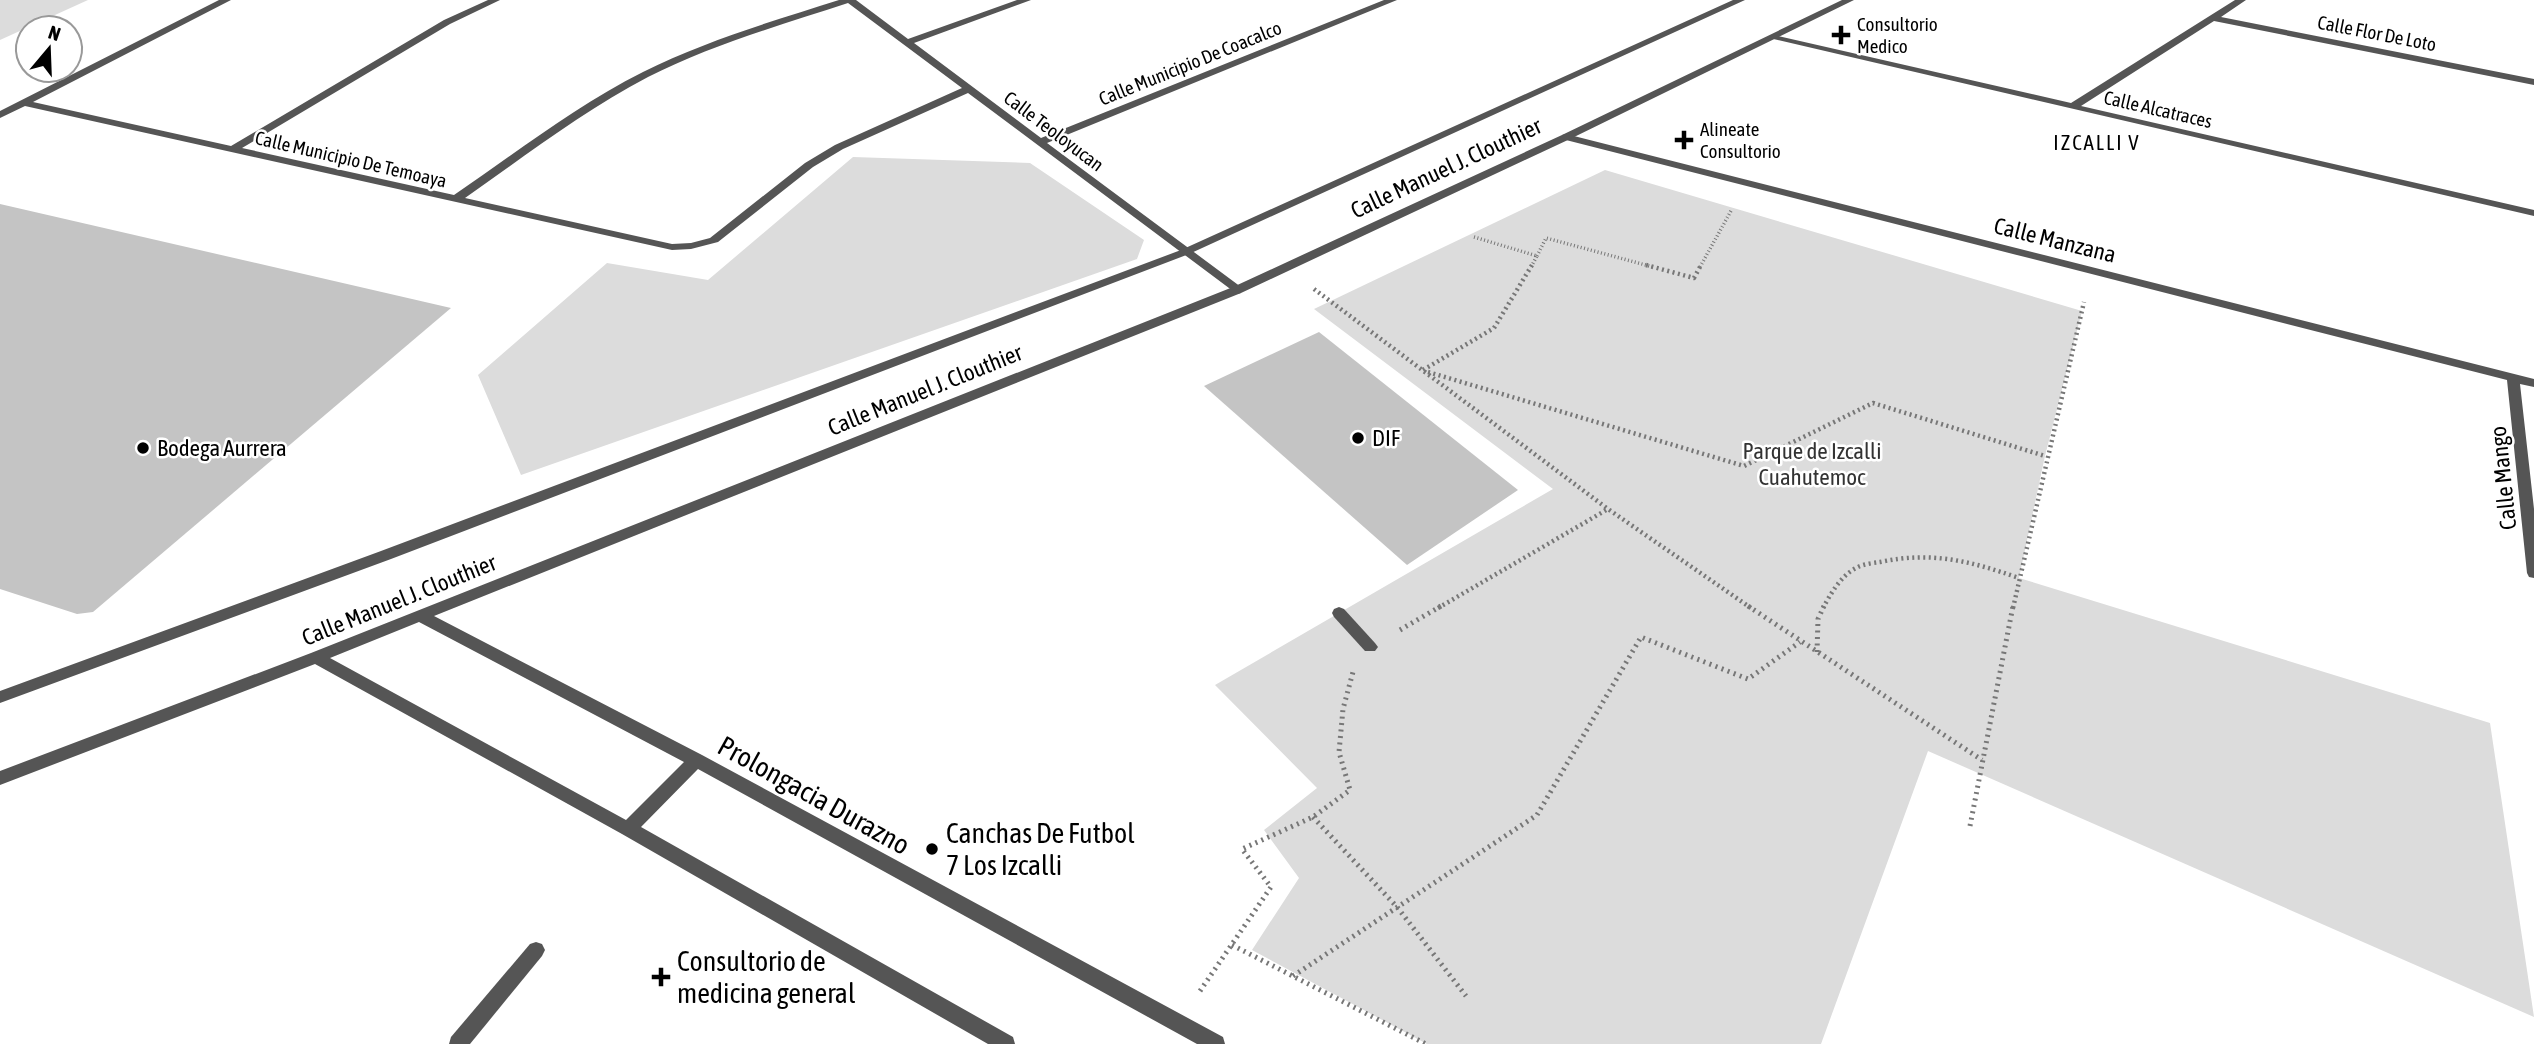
<svg xmlns="http://www.w3.org/2000/svg" width="2534" height="1044" viewBox="0 0 2534 1044" font-family="'Asap Condensed',sans-serif">
	<style>
		.green { fill: #dcdcdc }
		.building { fill: #c4c4c4 }
		.lines { fill: none; stroke-linecap: round; stroke-linejoin: round }
		.path-far2 { stroke: #777; stroke-width: 3.5; stroke-dasharray: 1 2.5; stroke-linecap: butt }
		.path-far1 { stroke: #777; stroke-width: 4.5; stroke-dasharray: 2 3.5; stroke-linecap: butt }
		.path { stroke: #777; stroke-width: 5; stroke-dasharray: 2 4.5; stroke-linecap: butt }
		.pedestrian { fill: #555; fill-rule: evenodd }
		.minor { fill: #555; fill-rule: evenodd }
		.tertiary { fill: #555; fill-rule: evenodd }
		.poi-dot { fill: #000; stroke: #fff; stroke-width: 2.5 }
		.labels { text-anchor: middle; dominant-baseline: central; stroke-width: 5; stroke-linejoin: round; paint-order: stroke }
		.far-poi-label { font-size: 19px; fill: #000; stroke: #fff; text-anchor: start }
		.far-street-label { font-size: 19px; fill: #000; stroke: #fff }
		.far-neighbourhood-label { font-size: 21px; letter-spacing: 2px; fill: #000; stroke: #fff }
		.street-label { font-size: 23px; fill: #000; stroke: #fff }
		.poi-label { font-size: 23px; fill: #000; stroke: #fff; text-anchor: start }
		.park-label { font-size: 23px; fill: #333; stroke: #fff }
		.near-street-label { font-size: 28px; fill: #000; stroke: #fff }
		.near-poi-label { font-size: 28px; fill: #000; stroke: #fff; text-anchor: start }
	</style>
	<rect width="100%" height="100%" fill="#fff"/>
	<g class="green">
		<path d="M0,0h88l-88,40z"/>
		<path d="M853,157l177,6 114,77 -7,19 -616,216 -43,-100 129,-112 101,17z"/>
		<path d="M1605,170l477,141 -37,145 -26,122 471,145 44,294 -606,-266 -107,293h-394l-175,-94 47,-72 -35,-48 53,-42 -102,-103 338,-196 -239,-180z"/>
	</g>
	<g class="building">
		<path d="M0,204l451,104 -358,304 -16,2 -77,-25z"/>
		<path d="M1319,332l199,158 -111,75 -203,-179z"/>
	</g>
	<g class="lines">
		<g class="path-far2">
			<path d="M1474,237l63,19 -6,11"/>
			<path d="M1537,256l9,-18 107,29"/>
			<path d="M1700,267l32,-58"/>
		</g>
		<g class="path-far1">
			<path d="M1646,265l48,13 7,-13"/>
			<path d="M1314,289l294,220 143,99"/>
			<path d="M1423,370l71,-42 38,-63"/>
			<path d="M1428,372l316,94 129,-63 172,53"/>
			<path d="M1438,608l170,-99"/>
			<path d="M1823,608c8,-15 19,-34 35,-41 6,-3 15,-4 22,-5 52,-11 90,-1 139,16"/>
			<path d="M2013,608l71,-306"/>
		</g>
		<g class="path">
			<path d="M1748,606l234,154"/>
			<path d="M1400,630l41,-24"/>
			<path d="M1817,652l1,-33 6,-13"/>
			<path d="M1313,817l84,90 69,89"/>
			<path d="M1970,826l43,-220"/>
			<path d="M1232,945l194,99"/>
			<path d="M1293,976l244,-161 104,-178 107,42 52,-37"/>
			<path d="M1200,991l71,-104 -29,-38 71,-32 37,-27 -11,-38 4,-43 10,-37"/>
		</g>
		<path class="pedestrian" d="M1339,607l5,2 31,34 3,4 -3,4h-10l-31,-34 -2,-4 2,-4z"/>
		<g class="minor">
			<path d="M219,0h12l-198,102 198,44 213,-126 44,-20h12l-50,24 -208,124 212,47c62,-42 121,-89 189,-123 62,-31 130,-51 196,-72h17l52,39 109,-39h14l-117,43 127,95 343,-138h13l-350,143 194,144v6l-4,1 -269,-201 -125,56 -30,18 -95,75 -27,7 -19,1 -647,-144 -25,12v-7zM848,3l114,85 -127,57 -30,18 -95,75 -19,5 -19,1 -207,-46c60,-42 118,-87 183,-121 63,-32 133,-52 200,-74z"/>
			<path d="M2235,0h11l-25,17 313,62v6l-320,-64 -133,85 453,104v6l-765,-178 5,-3 297,68z"/>
			<path d="M1566,134l968,245v8l-14,-3 14,125v69l-5,-1 -2,-4 -20,-193 -945,-241v-4z"/>
			<path d="M536,942l6,2 3,6 -3,6 -72,88h-21l2,-7 79,-93z"/>
		</g>
		<g class="tertiary">
			<path d="M1733,0h12l-556,254 -798,305 -391,144v-12l381,-140 800,-301z"/>
			<path d="M1842,0h12l-284,139 -329,154 -807,323 268,139 521,282 2,7h-28l-499,-275 -57,58 372,210 2,7h-27l-366,-210 -307,-170 -315,121v-14l311,-118 922,-366 329,-152zM419,622l265,140 -58,58 -296,-162z"/>
		</g>
	</g>
	<g class="poi-dot">
		<path d="M1837.5 24.5h7v7h7v7h-7v7h-7v-7h-7v-7h7z"/>
		<path d="M1680.5 129.5h7v7h7v7h-7v7h-7v-7h-7v-7h7z"/>
		<circle cx="1358" cy="438" r="7"/>
		<circle cx="143" cy="448" r="7"/>
		<circle cx="932" cy="849" r="7"/>
		<path d="M657.5 966.5h7v7h7v7h-7v7h-7v-7h-7v-7h7z"/>
	</g>
	<g class="labels">
		<g class="far-poi-label">
			<text x="1857" y="24">Consultorio<tspan x="1857" dy="22">Medico</tspan></text>
			<text x="1700" y="129">Alineate<tspan x="1700" dy="22">Consultorio</tspan></text>
		</g>
		<g class="far-street-label">
			<text transform="translate(2377 33) rotate(11)">Calle Flor De Loto</text>
			<text transform="translate(1190 63) rotate(-22)">Calle Municipio De Coacalco</text>
			<text transform="translate(2158 109) rotate(13)">Calle Alcatraces</text>
			<text transform="translate(1054 131) rotate(37)">Calle Teoloyucan</text>
			<text transform="translate(351 159) rotate(13)">Calle Municipio De Temoaya</text>
		</g>
		<g class="far-neighbourhood-label">
			<text x="2097" y="142">IZCALLI V</text>
		</g>
		<g class="street-label">
			<text transform="translate(1446 168) rotate(-25)">Calle Manuel J. Clouthier</text>
			<text transform="translate(2055 240) rotate(14)">Calle Manzana</text>
			<text transform="translate(925 390) rotate(-22)">Calle Manuel J. Clouthier</text>
			<text transform="translate(2503 478) rotate(-96)">Calle Mango</text>
			<text transform="translate(399 600) rotate(-22)">Calle Manuel J. Clouthier</text>
		</g>
		<g class="poi-label">
			<text x="1372" y="438">DIF</text>
			<text x="157" y="448">Bodega Aurrera</text>
		</g>
		<g class="park-label">
			<text x="1812" y="451">Parque de Izcalli<tspan x="1812" dy="26">Cuahutemoc</tspan></text>
		</g>
		<g class="near-street-label">
			<text transform="translate(814 795) rotate(29)">Prolongacia Durazno</text>
		</g>
		<g class="near-poi-label">
			<text x="946" y="833">Canchas De Futbol<tspan x="946" dy="32">7 Los Izcalli</tspan></text>
			<text x="677" y="961">Consultorio de<tspan x="677" dy="32">medicina general</tspan></text>
		</g>
	</g>
	<g transform="translate(49 49) rotate(19)"><circle r="33" fill="#ffffff" stroke="#999999" stroke-width="2"/>
	<path d="M0-5L12 26L0 18L-12 26Z" fill="#000000"/>
	<text y="-10" font-size="19" font-weight="bold" text-anchor="middle" fill="#000000">N</text>
	</g>
</svg>
